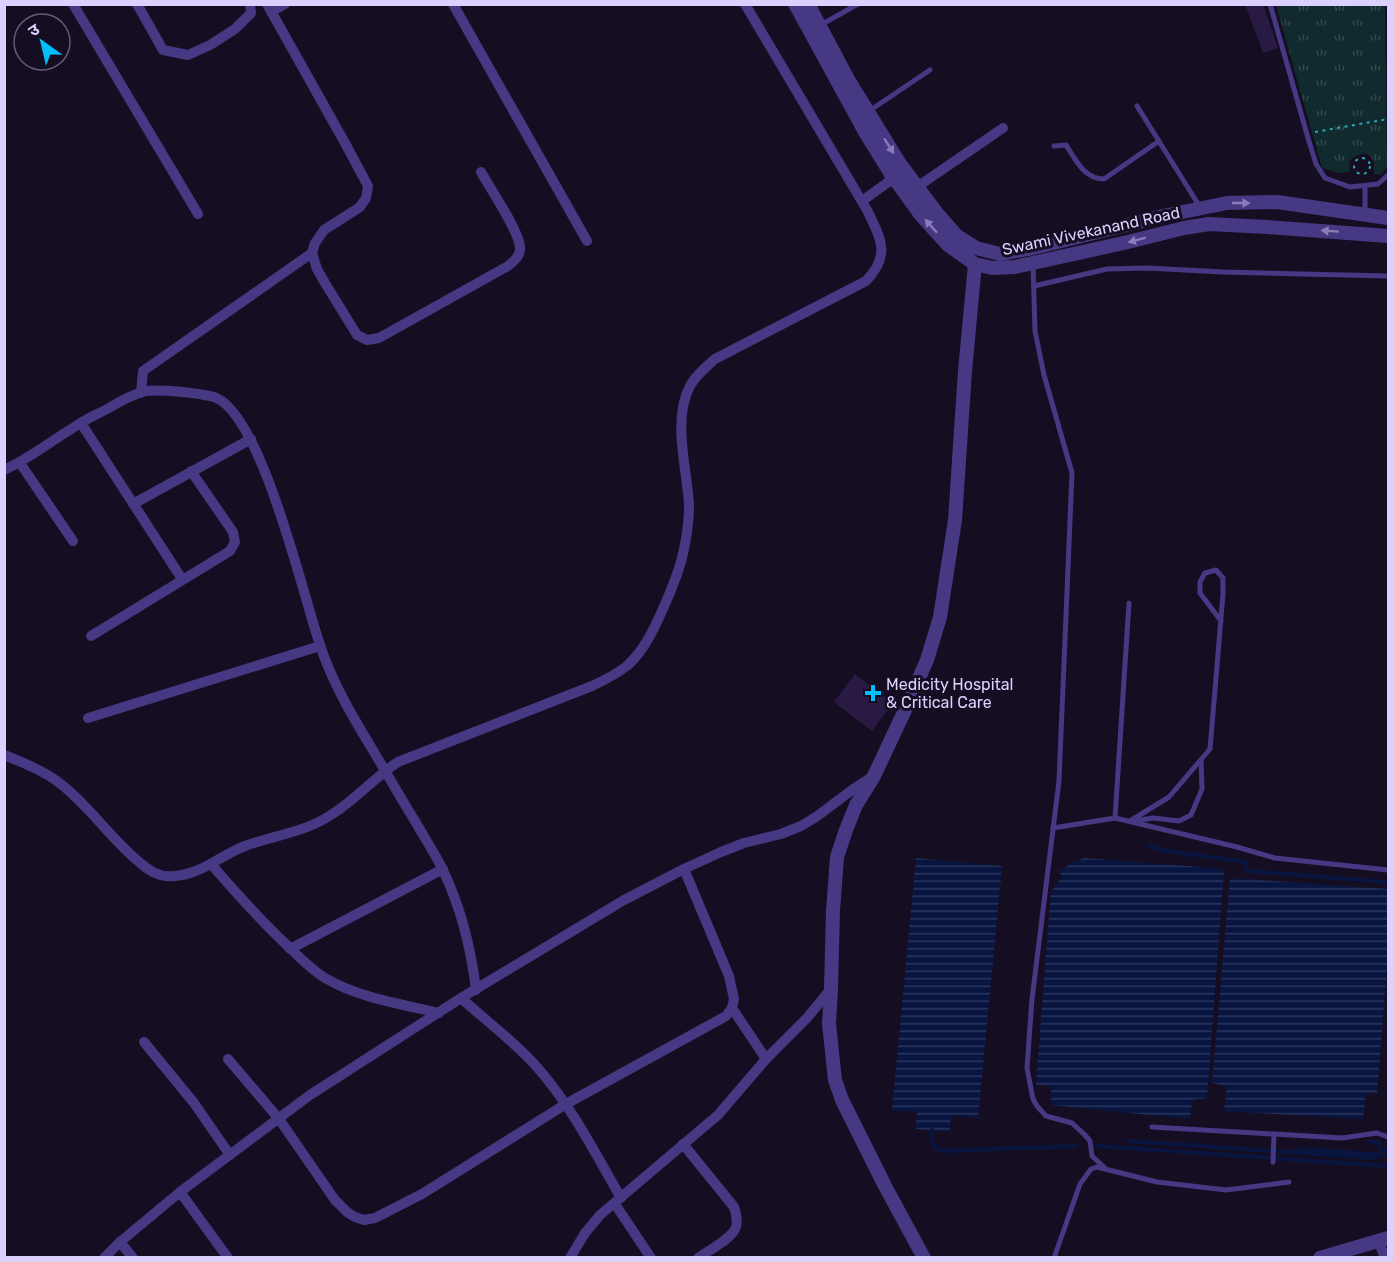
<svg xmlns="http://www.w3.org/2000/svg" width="1393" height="1262" viewBox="0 0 1393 1262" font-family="Rubik,'Noto Sans Devanagari',sans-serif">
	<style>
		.grass { fill: url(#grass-tufts) }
		.water { fill: url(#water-rules) }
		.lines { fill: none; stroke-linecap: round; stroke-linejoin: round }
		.stream { stroke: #091541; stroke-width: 4 }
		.building { fill: #291a44 }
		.path { stroke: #2ea9b5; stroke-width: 2; stroke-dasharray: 3 4.5; stroke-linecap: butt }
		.service { stroke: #463882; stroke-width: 5 }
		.minor { stroke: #463882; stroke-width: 10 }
		.tertiary { stroke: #463882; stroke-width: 14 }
		.oneway { fill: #8a7cba }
		.poi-dot { fill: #00bdfb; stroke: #150e23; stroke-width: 2 }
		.labels { text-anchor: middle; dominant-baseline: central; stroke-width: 6; stroke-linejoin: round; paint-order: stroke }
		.street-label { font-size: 16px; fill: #dcd0ff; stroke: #150e23 }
		.poi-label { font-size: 16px; fill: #dcd0ff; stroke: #150e23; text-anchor: start }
	</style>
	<defs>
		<pattern id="grass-tufts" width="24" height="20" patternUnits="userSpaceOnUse" patternTransform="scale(1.5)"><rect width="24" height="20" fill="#112a2d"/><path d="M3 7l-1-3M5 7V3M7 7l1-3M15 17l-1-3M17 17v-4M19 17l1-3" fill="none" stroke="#33484c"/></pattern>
		<pattern id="water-rules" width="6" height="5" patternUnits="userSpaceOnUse" patternTransform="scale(1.5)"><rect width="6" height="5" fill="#091541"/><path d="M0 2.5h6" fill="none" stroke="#2c365e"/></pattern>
	</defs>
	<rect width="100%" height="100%" fill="#150e23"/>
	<path class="grass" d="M1276,5h109l2,162 -6,8 -7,-1c0,-4 0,-8 0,-11 -4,-15 -19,-9 -25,-1l1,10 -11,1 -17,-5z"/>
	<g class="water">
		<path d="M916,858l86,8 -24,252 -27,-3 -1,17 -34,-3 1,-17 -25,-2z"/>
		<path d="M1084,858l140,11 -17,229 -15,2 -2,19 -139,-14v-19l-15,-1 15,-193 11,-16 -3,-5 15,-9z"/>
		<path d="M1230,878l158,11v64l-11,141 -11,-1 -3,26 -139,-8 3,-25 -15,-3z"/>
	</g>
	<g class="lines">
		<g class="stream">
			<path d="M1150,846l9,4 86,12 2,9 141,11"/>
			<path d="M932,1130c0,9 -1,17 9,21l134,-5"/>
			<path d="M1129,1141l246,17"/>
			<path d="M1370,1142h10v7l8,1"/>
			<path d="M1097,1146l291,20"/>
			<path d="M1300,1149l88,6"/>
		</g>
	</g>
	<g class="building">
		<path d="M1245,4h18l15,44 -15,5z"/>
		<path d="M855,674l38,29 -21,28 -38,-29z"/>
	</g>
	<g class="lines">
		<g class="path">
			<path d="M1315,132l73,-13"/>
			<circle cx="1362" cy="166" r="8"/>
		</g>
		<g class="service">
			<path d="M1270,4l38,134 8,26 9,14 25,9 28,-3 10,-9"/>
			<path d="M819,26l39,-22"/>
			<path d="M1137,106l63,101"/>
			<path d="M869,111l61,-41"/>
			<path d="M1054,146l12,-1c10,15 18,34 38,34l55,-38"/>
			<path d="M1365,186v28"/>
			<path d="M1033,265l2,66 9,44 28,98 -13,308 -27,218 -5,69 6,31 4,7 9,10 26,7 12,11 6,7 2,15 13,12"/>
			<path d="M1034,286l73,-17 40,-1 76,4 165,4"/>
			<path d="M1115,818l14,-215"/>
			<path d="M1130,821l39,-24 41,-48 13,-155v-16l-7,-8 -11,3 -5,9v11l21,28"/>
			<path d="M1134,821l19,-3 26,3 12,-6 11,-26 -1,-29"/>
			<path d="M1053,828l62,-10 122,29 38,11 113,12"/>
			<path d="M1152,1127l190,11 35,-5 11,4"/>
			<path d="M1273,1162l1,-28"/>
			<path d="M1054,1258l26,-74 11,-15 6,-2 60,15 69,8 63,-8"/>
		</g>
		<g class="minor">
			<path d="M73,4l125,210"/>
			<path d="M137,4l26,46 25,5 22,-10 25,-16 16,-16 -1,-9"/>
			<path d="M267,4l78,139 23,43 -2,12 -6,9 -36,23 -9,13 -3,10 5,16 8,14 32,52 10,5 12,-2 129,-72c6,-5 13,-10 12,-19 -1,-16 -30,-59 -39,-75"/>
			<path d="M453,4l134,237"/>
			<path d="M271,12l14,-8"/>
			<path d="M917,187l86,-59"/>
			<path d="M862,201l36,-26"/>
			<path d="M141,393l2,-22 169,-118"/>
			<path d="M81,423l101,156"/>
			<path d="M20,463l53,78"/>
			<path d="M4,470c28,-13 51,-32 77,-47 9,-6 19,-10 28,-15 12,-7 24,-14 37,-17 15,-2 53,2 68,6 47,15 89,198 105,245 12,38 32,72 52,105 15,25 29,50 44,74 9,16 19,31 27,47 19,39 29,80 34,122"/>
			<path d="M133,504l118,-65"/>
			<path d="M91,636l139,-85 5,-9 -2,-10 -42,-61"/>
			<path d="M88,718l232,-72"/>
			<path d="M4,755c18,7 38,15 53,26 31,23 52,56 81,80 11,10 22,17 37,15 27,-2 46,-21 70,-30 30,-11 62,-14 89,-33 23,-15 41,-36 64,-51l194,-76c13,-6 25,-12 36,-21 16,-15 25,-34 34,-54 5,-11 10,-23 14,-34 8,-21 13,-50 13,-72 -2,-37 -17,-85 1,-119 5,-10 16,-19 25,-27l151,-78c25,-26 15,-42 1,-71l-122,-206"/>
			<path d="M211,864c25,29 51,58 79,84 11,11 22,22 35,30 34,20 76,26 114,35"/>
			<path d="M290,949l153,-80"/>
			<path d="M461,998c25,23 53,43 75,68 35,39 59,87 85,132"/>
			<path d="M732,1008l34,51"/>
			<path d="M144,1042l50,61 36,52"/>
			<path d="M228,1059l51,60 56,81 12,12 8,5 9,3 11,-2 47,-24 144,-90 160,-88 6,-8 2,-9 -5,-23 -45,-107"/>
			<path d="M683,1144l51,63c2,6 4,13 2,20 -4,12 -27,23 -38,31"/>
			<path d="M180,1192l48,66"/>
			<path d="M615,1204l36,54"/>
			<path d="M1378,1240l7,18"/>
			<path d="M120,1242l13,16"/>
			<path d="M104,1258l16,-16 60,-50 130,-97 151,-97 163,-98 60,-31 37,-17 23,-9 37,-9 20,-8 15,-9 36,-27 20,-13"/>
			<path d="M570,1258l15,-25 15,-18 118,-100 48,-56 40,-40 25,-30"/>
		</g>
		<g class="tertiary">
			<path d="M795,4l70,128 26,42 29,40 28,31 27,19 17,4 23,-1 113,-25 56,-14 25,-4 58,3 121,9"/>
			<path d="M808,4l41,77 51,83 36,48 21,24 19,12 24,6 33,-6 130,-32 64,-13 50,-1 111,16"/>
			<path d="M924,1258l-39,-72 -43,-86 -7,-20 -6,-56 2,-35 2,-78 4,-54 9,-27 10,-25 18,-29 31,-66 22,-50 13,-43 15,-97 10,-149 10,-107"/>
			<path d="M1320,1258l68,-20"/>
		</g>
	</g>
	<defs><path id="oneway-solid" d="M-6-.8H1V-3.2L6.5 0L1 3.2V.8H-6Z" transform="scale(1.5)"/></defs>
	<g class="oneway">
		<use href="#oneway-solid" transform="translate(889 146) rotate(57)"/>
		<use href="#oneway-solid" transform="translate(1241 203)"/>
		<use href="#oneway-solid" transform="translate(931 226) rotate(-131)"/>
		<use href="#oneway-solid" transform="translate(1330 231) rotate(-176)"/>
		<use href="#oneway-solid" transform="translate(1137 240) rotate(165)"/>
	</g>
	<path class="poi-dot" d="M870 684h6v6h6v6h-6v6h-6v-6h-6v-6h6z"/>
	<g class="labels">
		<g class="street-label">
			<text transform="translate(1091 231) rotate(-12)">Swami Vivekanand Road</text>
		</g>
		<g class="poi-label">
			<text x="886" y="684">Medicity Hospital<tspan x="886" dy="18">&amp; Critical Care</tspan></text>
		</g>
	</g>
	<rect width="1393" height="1262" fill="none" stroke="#dcd0ff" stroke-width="12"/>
	<g transform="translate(42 42) rotate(326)"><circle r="28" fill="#150e23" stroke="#655c7b" stroke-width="1.5"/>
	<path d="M0-4.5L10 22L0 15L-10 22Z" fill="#00bdfb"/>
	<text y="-9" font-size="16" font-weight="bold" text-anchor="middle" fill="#dcd0ff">उ</text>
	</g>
</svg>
